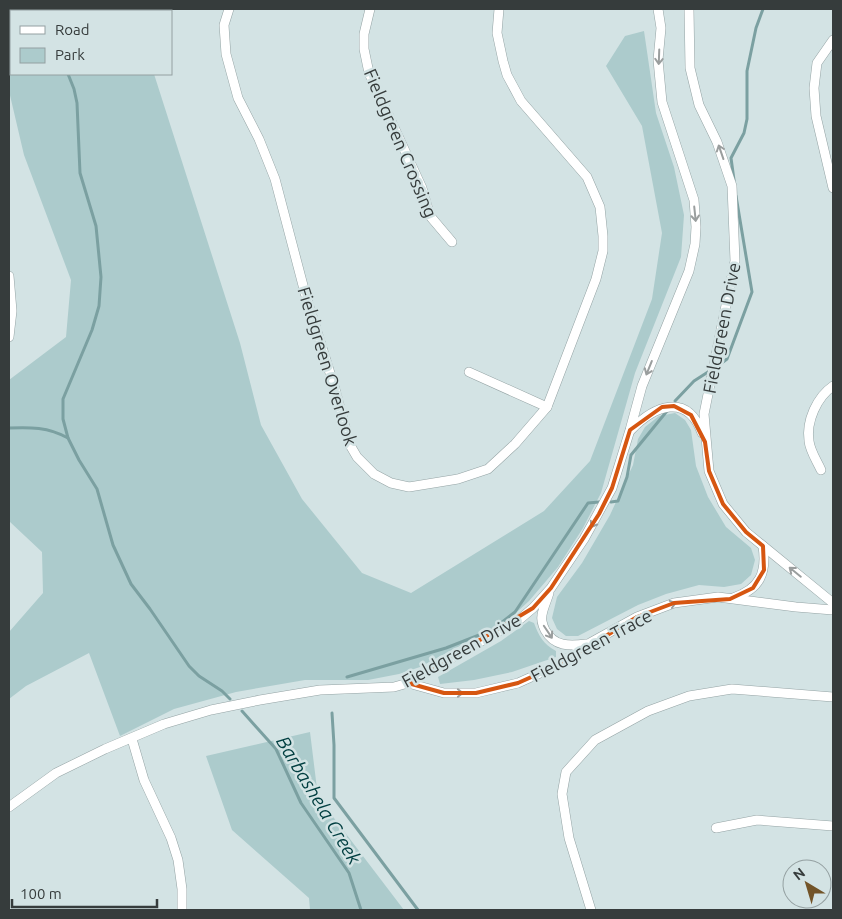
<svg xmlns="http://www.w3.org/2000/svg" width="842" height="919" viewBox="0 0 842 919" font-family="Ubuntu,sans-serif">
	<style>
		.green { fill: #accbcc }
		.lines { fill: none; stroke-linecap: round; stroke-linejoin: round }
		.stream { stroke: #7ba0a1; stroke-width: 3 }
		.minor-casing { stroke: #94a3a4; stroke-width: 10 }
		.minor { stroke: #fff; stroke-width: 9 }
		.oneway { stroke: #9a9e9e }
		.marked { fill: none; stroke: #d65611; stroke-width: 4; stroke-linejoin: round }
		.labels { text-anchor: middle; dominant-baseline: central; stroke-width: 5; stroke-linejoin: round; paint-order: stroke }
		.street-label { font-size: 18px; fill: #363c3c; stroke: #d3e3e4 }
		.water-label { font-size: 19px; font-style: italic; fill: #003e40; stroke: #d3e3e4 }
	</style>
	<rect width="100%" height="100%" fill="#d3e3e4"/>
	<g class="green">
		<path d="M9,9h147v2h-145v63h143l86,269 21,82 41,74 60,74 49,20 133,-82 46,-50 62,-162 10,-66 -20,-107 -36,-60 19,-30 19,-5 12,82 18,54 10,48 -3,42 -46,116 -34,120 -18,35 -25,39 -29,34 -22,20 -87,46 -21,7 -31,6h-63l-69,12 -62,17 -54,27 -31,-83 -63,33 -17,13v-67l34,-39 -1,-41 -33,-31v-141l57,-43 5,-57 -47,-125 -15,-64z"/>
		<path d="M675,413l10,7 6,10 5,36 12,31 18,30 25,21 4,12 -4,15 -10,9 -17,3 -25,-2 -33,9 -28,11 -60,31h-12l-9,-7 -5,-11 5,-21 25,-34 28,-48 23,-50 5,-26 7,-12 14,-11z"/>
		<path d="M529,621l5,2c5,13 9,21 22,28v6l-44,15 -38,8 -34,4 -2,-7 63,-36z"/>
		<path d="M310,732l8,65 86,113h-94l-1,-12 -77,-68 -26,-74z"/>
	</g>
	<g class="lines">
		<g class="stream">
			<path d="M21,9l4,2"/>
			<path d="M68,74l6,15 3,14 3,70 16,53 5,51 -2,29 -7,24 -29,69v20l5,19 11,22 18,29 16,56 18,39 19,25 39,57 10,10 23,15 8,8"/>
			<path d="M734,180l-3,-22 13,-25 3,-14v-48l9,-43 7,-19"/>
			<path d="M719,365l8,-6 25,-67 -16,-96"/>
			<path d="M675,401l19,-20 14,-9"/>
			<path d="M9,428c21,-1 39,-1 59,10"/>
			<path d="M611,502l7,-1 9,-24 4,-22 36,-44"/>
			<path d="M347,677l99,-29 46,-18 23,-18 73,-109 11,-1"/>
			<path d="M242,711l34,38 25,54 48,70 12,37"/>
			<path d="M332,713l2,32v53l84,112"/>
		</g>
		<g class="minor-casing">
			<g id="minor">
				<path d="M229,9l-5,16 2,29 12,44 21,41 16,40 30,114 30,96 15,56 7,12 17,17 17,9 18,4 49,-8 30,-10 27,-25 32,-37 49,-128 7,-28v-15l-3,-29 -13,-30 -66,-76 -14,-26 -4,-14 -6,-28 2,-24"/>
				<path d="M370,9l-6,25v15l5,24 53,115 8,28 22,26"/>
				<path d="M689,9l1,59 9,37 18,37 15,44 3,75 -31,153 5,57 14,33 23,28 87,71"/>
				<path d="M833,40l-16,23 -3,25 2,28 17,72"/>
				<path d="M9,276l3,35 -3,26"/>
				<path d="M469,372l78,35"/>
				<path d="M631,430c23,-24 56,-38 71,3"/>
				<path d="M821,470c-4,-9 -11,-19 -12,-29 -3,-20 8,-44 24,-55"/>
				<path d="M549,593c-2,7 -6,15 -7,22 -1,5 1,11 3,15 9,17 25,16 41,14"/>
				<path d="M733,598c27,-9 34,-25 30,-52"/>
				<path d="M408,683l36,10h32l42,-10 40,-18 32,-22 47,-26 37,-14 44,-6 78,10 37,3"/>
				<path d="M132,739l12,41 27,58 7,22 4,29v21"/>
				<path d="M9,807l47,-34 49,-24 59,-25 47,-14 49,-10 60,-10 74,-3 14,-4 112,-64 13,-11 18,-20 33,-49 28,-51 18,-58 12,-44 47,-115 6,-27 1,-17 -2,-27 -32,-98 -4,-42 3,-32 -3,-19"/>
				<path d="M716,828l41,-8 76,6"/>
				<path d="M591,910l-22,-72 -7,-44 4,-22 29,-32 53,-29 41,-15 43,-7 101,8"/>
			</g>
		</g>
		<use href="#minor" class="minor"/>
	</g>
	<defs><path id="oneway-shaft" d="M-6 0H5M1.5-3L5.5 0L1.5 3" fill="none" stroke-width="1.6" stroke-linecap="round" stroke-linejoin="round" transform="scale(1.25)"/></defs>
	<g class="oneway">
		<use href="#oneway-shaft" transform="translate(659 57) rotate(92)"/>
		<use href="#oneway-shaft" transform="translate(721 152) rotate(-109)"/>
		<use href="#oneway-shaft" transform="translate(695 214) rotate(84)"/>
		<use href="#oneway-shaft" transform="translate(649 368) rotate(112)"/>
		<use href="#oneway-shaft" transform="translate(595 521) rotate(120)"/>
		<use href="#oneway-shaft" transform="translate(795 572) rotate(-141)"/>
		<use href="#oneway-shaft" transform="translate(669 605) rotate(-18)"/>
		<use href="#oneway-shaft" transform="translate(548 632) rotate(56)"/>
		<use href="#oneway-shaft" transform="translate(456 693)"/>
	</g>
	<path class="marked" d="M674,406l17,9 14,27 4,29 14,33 23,28 17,14 1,24 -11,18 -23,11 -56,4 -37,14 -79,48 -40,18 -42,10h-32l-36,-10 125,-75 18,-20 48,-74 13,-26 18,-58 32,-23z"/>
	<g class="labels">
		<g class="street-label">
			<text transform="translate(401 143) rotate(67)">Fieldgreen Crossing</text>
			<text transform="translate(721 328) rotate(-79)">Fieldgreen Drive</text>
			<text transform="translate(328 366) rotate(73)">Fieldgreen Overlook</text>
			<text transform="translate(591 645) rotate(-28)">Fieldgreen Trace</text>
			<text transform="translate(461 650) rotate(-29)">Fieldgreen Drive</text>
		</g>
		<g class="water-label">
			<text transform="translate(319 800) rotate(59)">Barbashela Creek</text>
		</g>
	</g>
	<rect width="842" height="919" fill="none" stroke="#363c3c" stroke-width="20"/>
	<rect x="10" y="10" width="162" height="65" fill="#d3e3e4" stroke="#94a0a1"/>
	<rect x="20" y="26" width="25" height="8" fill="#ffffff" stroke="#94a0a1"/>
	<text x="55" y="35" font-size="15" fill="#363c3c">Road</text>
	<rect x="20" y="48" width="25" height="15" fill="#accbcc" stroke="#94a0a1"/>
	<text x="55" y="60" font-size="15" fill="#363c3c">Park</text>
	<g transform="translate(807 884) rotate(322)"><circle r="24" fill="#d3e3e4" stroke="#94a0a1"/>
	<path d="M0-4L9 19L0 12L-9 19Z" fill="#725428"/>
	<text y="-8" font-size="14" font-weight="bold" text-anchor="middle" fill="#363c3c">N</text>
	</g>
	<path d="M12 899v8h145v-8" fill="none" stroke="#363c3c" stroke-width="2.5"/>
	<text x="20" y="899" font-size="15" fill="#363c3c" stroke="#d3e3e4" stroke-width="4" paint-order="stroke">100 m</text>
</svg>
